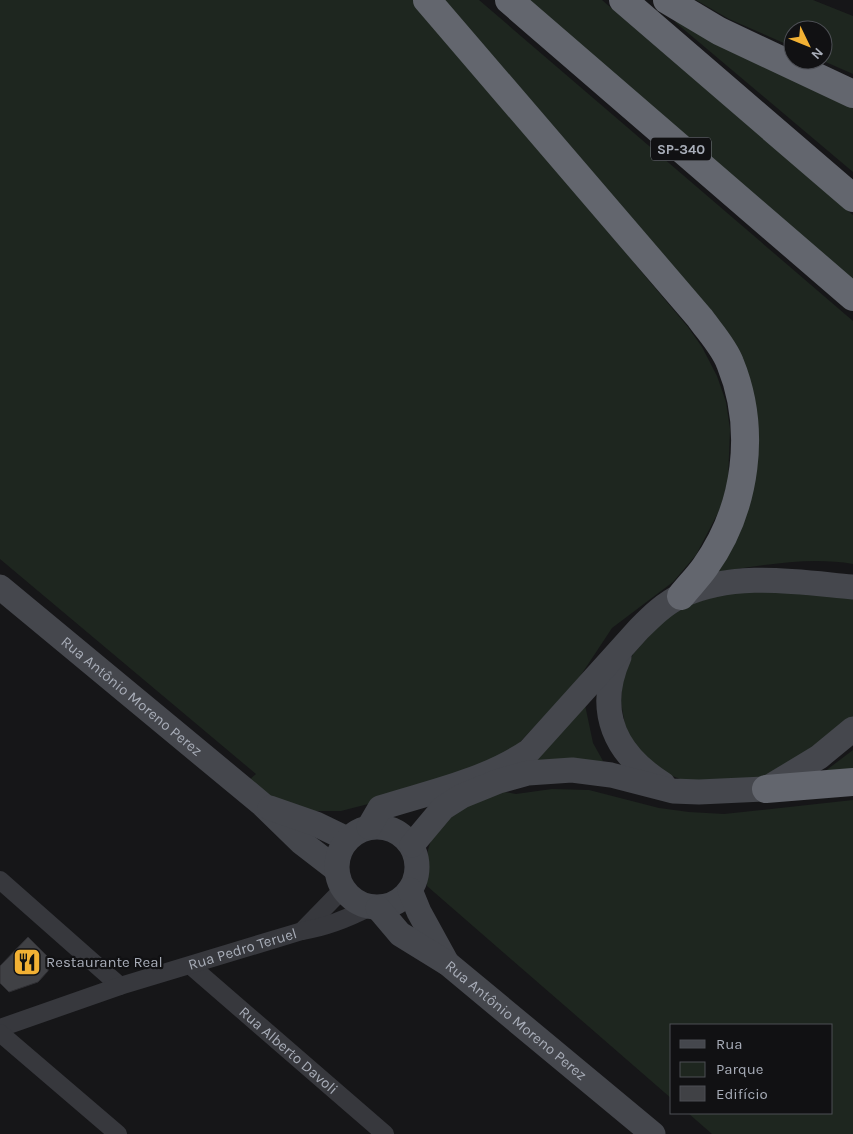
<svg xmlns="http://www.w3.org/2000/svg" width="853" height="1134" viewBox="0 0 853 1134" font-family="Karla,sans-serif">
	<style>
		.green { fill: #1e261f }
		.building { fill: #404145; stroke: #303034 }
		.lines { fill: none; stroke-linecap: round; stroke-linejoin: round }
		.street { stroke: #37383d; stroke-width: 18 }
		.secondary { stroke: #45474d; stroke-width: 25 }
		.highway { stroke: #63666e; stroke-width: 28 }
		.labels { text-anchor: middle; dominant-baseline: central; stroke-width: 4.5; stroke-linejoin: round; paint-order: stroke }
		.shield { fill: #111113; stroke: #7b7e86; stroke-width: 1 }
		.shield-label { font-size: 14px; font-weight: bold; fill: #a8adb8 }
		.street-label { font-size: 15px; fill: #a8adb8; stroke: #111113 }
		.poi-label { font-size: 15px; fill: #a8adb8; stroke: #111113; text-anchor: start }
	</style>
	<rect width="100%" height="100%" fill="#161618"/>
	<g class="green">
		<path d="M0,0h416l213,249 6,15 53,63 14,20 15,29 9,26 4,27 -2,52 -8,28 -24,46 -23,27 -61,46 -35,53 -69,74 -136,48 -31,8h-40l-19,-7 -33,-24 7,-6 -256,-215z"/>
		<path d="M437,0h42l374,321v243c-45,-8 -93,2 -137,8l28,-193z"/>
		<path d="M527,0h75l251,215v65z"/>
		<path d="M696,0h117l40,16v58l-32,-14h2v-30h-30v17l-64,-28z"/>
		<path d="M680,18l173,84v70l-178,-150z"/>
		<path d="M759,590l94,5v128l-29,24 -68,33 -24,4 -52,-5 -18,-7 -28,-27 -9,-20 -4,-23 2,-25 10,-23 32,-36 29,-15 30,-9z"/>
		<path d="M585,705l8,38 10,18 -71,3z"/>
		<path d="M853,750v25l-37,3z"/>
		<path d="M552,789l37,1 70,18 30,4 35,2 129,-14v334h-141l-24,-21h144v-88h-160v74l-245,-213 1,-36 6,-19 27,-25 38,-15 17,3z"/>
	</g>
	<path class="building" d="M28,937l21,21 -1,13 -10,11 -29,10 -9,-9v-17z"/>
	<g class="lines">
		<g class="street">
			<path d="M0,880l120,106"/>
			<path d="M302,931l41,-42"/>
			<path id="s1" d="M191,966l194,168"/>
			<path id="s2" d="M0,1028l120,-42 182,-55c25,-4 45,-12 68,-24"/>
			<path d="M0,1033l118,101"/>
		</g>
		<g class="secondary">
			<path id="s3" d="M0,587l263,218 38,37 35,27"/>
			<path d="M619,657c-24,54 -4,97 44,127"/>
			<path d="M270,808l46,16 31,15"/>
			<circle cx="377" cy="867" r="40"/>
			<path d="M369,827l11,-19c50,-16 105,-27 149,-57l110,-122c12,-12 26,-26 42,-33 53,-25 116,-14 172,-9"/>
			<path d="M412,845l31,-37 19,-12 37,-15 29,-8 44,-3 39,5 62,16 26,1 67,-3 53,-32 34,-28"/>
			<path d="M410,890l9,22 28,51"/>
			<path id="s4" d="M378,908l22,26 47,29 206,171"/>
		</g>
		<g class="highway">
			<path d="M427,0l273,318c10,14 24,29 30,45 27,66 17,145 -25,204 -7,10 -16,19 -24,29"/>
			<path d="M509,0l344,297"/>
			<path d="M623,0l230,198"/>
			<path d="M667,0l52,31 134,63"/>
			<path d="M766,789l87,-7"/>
		</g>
	</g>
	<defs>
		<g id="restaurant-square" transform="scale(1.4375)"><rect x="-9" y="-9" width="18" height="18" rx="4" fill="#f2b134" stroke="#111113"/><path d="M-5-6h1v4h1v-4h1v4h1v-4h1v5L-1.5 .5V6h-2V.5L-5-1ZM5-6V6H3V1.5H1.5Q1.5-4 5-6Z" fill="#111"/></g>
	</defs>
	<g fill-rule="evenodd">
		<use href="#restaurant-square" x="27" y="962"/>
	</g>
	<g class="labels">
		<rect class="shield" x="651" y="137.5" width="60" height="23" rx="4"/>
		<g class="shield-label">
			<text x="681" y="149">SP-340</text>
		</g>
		<g class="street-label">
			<text stroke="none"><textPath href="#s3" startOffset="171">Rua Antônio Moreno Perez</textPath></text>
			<text stroke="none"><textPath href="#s2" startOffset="255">Rua Pedro Teruel</textPath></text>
			<text stroke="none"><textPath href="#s4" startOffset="179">Rua Antônio Moreno Perez</textPath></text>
			<text stroke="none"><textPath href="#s1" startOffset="129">Rua Alberto Davoli</textPath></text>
		</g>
		<g class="poi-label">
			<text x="46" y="962">Restaurante Real</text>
		</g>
	</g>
	<rect x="670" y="1024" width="162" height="90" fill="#111113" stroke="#4d4f55"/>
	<rect x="680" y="1040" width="25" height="8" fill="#45474d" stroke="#4d4f55"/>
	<text x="716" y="1049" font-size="15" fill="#a8adb8">Rua</text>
	<rect x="680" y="1062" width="25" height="15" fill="#1e261f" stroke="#4d4f55"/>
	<text x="716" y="1074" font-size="15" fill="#a8adb8">Parque</text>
	<rect x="680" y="1086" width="25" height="15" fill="#404145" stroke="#4d4f55"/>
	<text x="716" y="1099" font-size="15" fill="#a8adb8">Edifício</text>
	<g transform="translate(808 45) rotate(133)"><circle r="24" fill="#111113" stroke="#4d4f55"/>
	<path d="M0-4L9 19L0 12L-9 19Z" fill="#f2b134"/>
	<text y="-8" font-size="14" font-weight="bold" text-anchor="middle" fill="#a8adb8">N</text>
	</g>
</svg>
